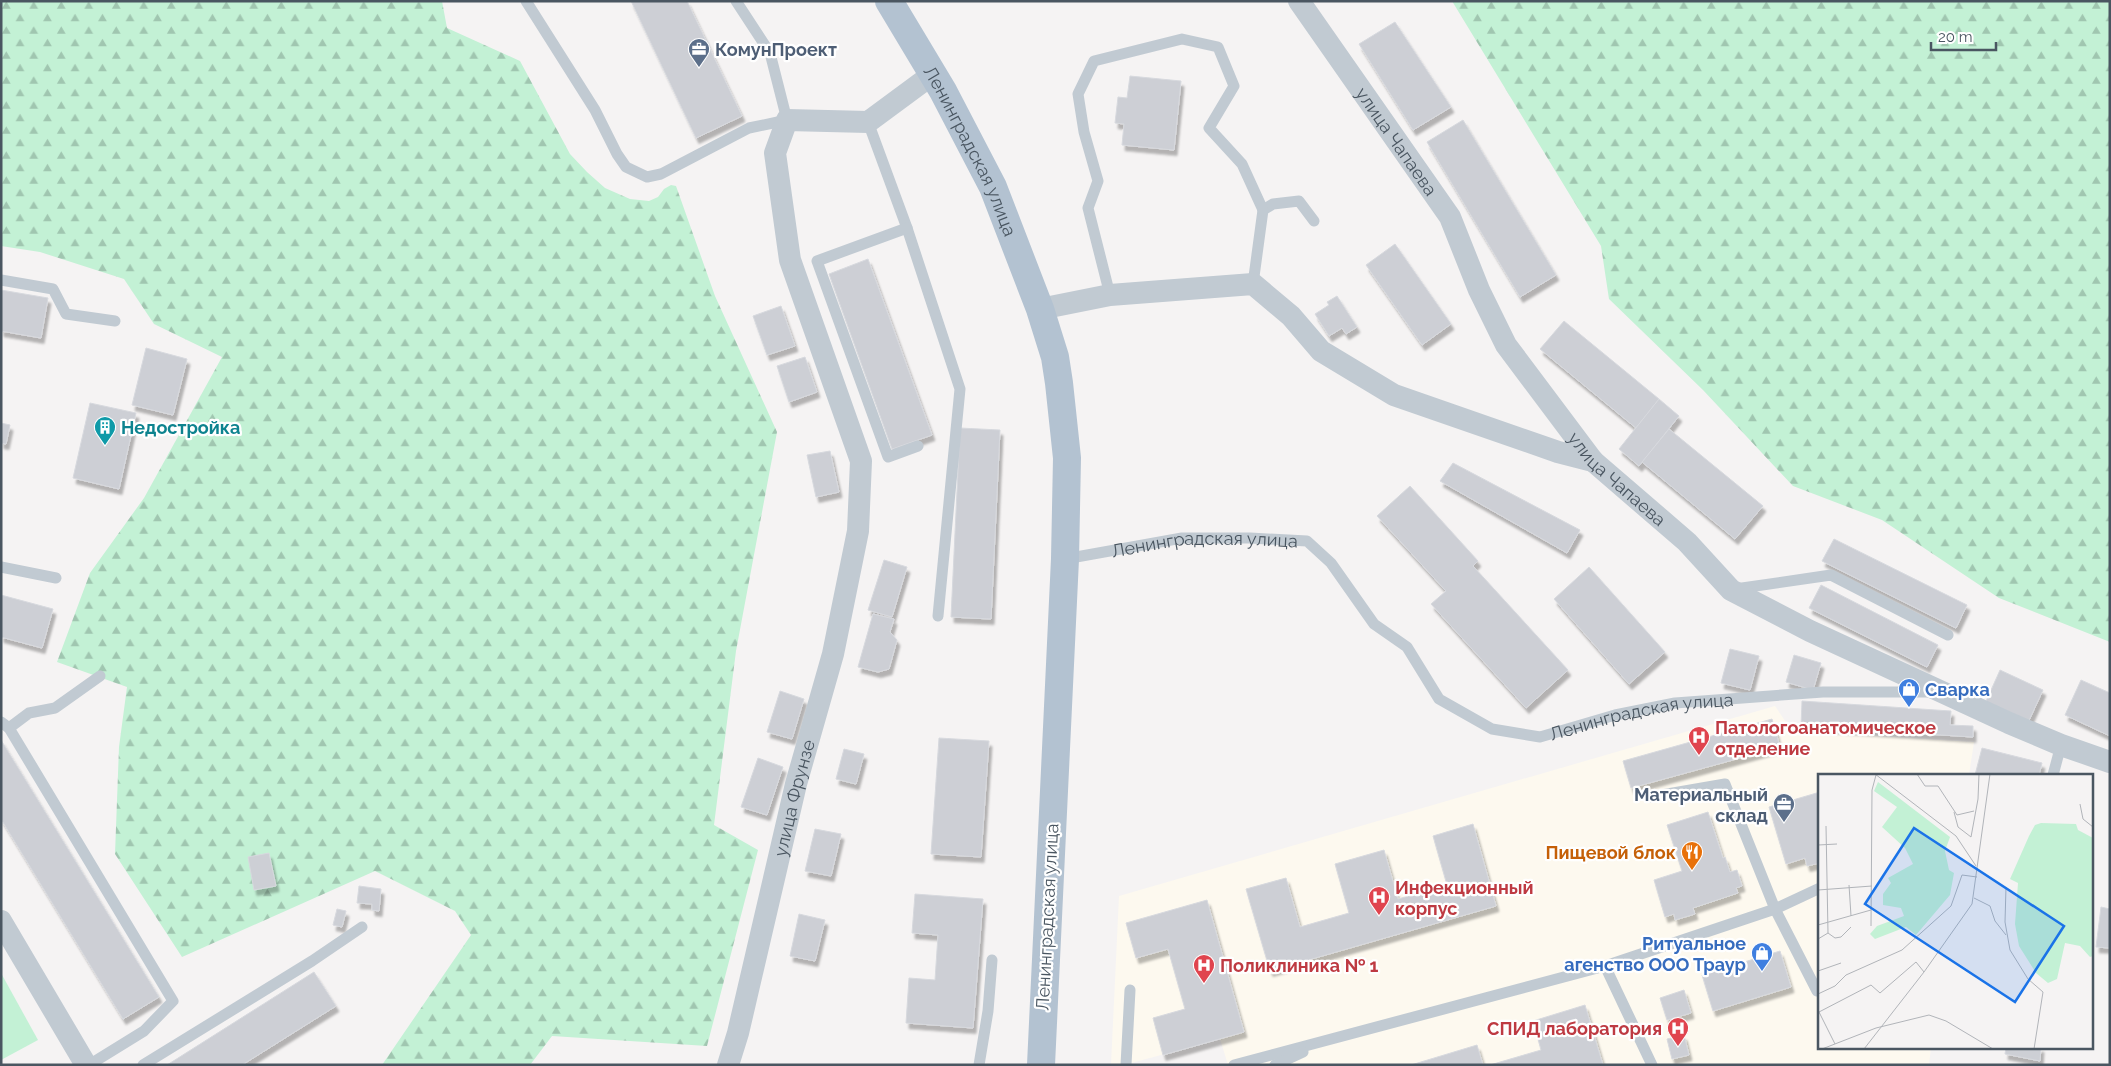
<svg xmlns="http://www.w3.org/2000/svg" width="2111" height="1066" viewBox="0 0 2111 1066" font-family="Raleway,sans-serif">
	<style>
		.commercial { fill: #fdf9ef }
		.forest { fill: url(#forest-firs) }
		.green { fill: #c3f1d5 }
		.building { fill: #cdcfd5; stroke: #d7d9de; filter: url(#shadow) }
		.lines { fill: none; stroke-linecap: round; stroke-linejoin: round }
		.service { stroke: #c1cad2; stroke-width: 11 }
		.minor { stroke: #c1cad2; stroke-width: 22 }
		.primary { stroke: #b3c2d1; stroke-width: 28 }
		.labels { text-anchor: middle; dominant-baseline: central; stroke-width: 4.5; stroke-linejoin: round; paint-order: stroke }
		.service-label { font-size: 18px; font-weight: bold; fill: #4e5e75; stroke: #fff; text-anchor: start }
		.street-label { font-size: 18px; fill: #4a5661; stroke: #fff }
		.culture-label { font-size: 18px; font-weight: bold; fill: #0d838f; stroke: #fff; text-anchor: start }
		.shop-label { font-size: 18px; font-weight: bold; fill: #366cbe; stroke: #fff; text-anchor: start }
		.health-label { font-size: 18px; font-weight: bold; fill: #be3a42; stroke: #fff; text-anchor: start }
		.food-label { font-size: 18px; font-weight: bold; fill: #c56008; stroke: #fff; text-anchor: end }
		.inset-road { fill: none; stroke: #b1b4b9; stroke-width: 1 }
		.view { fill: #1a73e8; fill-opacity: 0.15; stroke: #1a73e8; stroke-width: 2.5 }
		.inset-edge { fill: none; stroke: #4a5661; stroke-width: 2.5 }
	</style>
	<defs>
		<pattern id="forest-firs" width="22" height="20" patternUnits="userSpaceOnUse" patternTransform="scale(1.25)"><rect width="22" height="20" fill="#c3f1d5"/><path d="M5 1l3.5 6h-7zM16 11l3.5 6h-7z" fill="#a0c6b0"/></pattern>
		<filter id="shadow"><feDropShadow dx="3" dy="5.5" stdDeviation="1" flood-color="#0004"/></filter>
	</defs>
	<rect width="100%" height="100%" fill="#f5f3f3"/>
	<path class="commercial" d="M1775,706l17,25 182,11 -5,33h-149v272h111l-2,18h-701l-8,-26 -96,26h-13l8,-169z"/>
	<g class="forest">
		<path d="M1,1h441l5,27 73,33 50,93 17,18 18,16 25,11 19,2 9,-4 6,-8 7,-4 5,1 39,110 62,136 -41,219 -22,174 44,25 -51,196 -155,-10 -22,29h-148l89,-130 -16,-24 -80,-40 -193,86 -67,-103 4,-107 8,-60 -70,-25 33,-89 54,-75 78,-141 -68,-33 -30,-45 -84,-27 -39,-6z"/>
		<path d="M1452,1h658v641l-111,-44 -117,-78 -89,-34 -90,-96 -94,-91 -8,-53z"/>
	</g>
	<path class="green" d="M1,973l37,67 -37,20z"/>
	<g class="building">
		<path d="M631,1h56l55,115 -46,22z"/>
		<path d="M1395,22l56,85 -38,23 -54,-86z"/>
		<path d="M1130,76l51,5 -7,69 -52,-5 2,-21 -9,-1 3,-26 9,1z"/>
		<path d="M1463,120l93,155 -36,22 -93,-155z"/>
		<path d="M1395,244l56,80 -29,21 -56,-80z"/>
		<path d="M868,259l64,176 -40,14 -63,-175z"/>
		<path d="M1,290l47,8 -7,40 -40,-7z"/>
		<path d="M1337,296l20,31 -11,7 -4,-6 -13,8 -14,-22 14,-9 -2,-3z"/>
		<path d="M781,306l14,40 -28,9 -14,-39z"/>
		<path d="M1564,321l95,78 -23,29 -96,-79z"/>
		<path d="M146,348l41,11 -14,56 -41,-10z"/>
		<path d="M805,357l12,35 -28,10 -12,-36z"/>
		<path d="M1659,399l20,17 -40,50 -20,-17z"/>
		<path d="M90,403l46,10 -17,76 -46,-11z"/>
		<path d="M1,423l9,2 -4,19 -5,-1z"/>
		<path d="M960,428l40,2 -9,189 -40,-2z"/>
		<path d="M1669,429l94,77 -28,33 -93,-77z"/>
		<path d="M830,451l9,41 -23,5 -9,-42z"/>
		<path d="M1453,463l127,67 -13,23 -127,-72z"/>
		<path d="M1410,486l68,75 -5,5 95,104 -42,38 -95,-104 15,-13 -69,-75z"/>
		<path d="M1834,539l133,66 -11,23 -134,-67z"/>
		<path d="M884,560l23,7 -15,50 -24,-7z"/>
		<path d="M1589,567l76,85 -36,32 -75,-85z"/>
		<path d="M1821,585l117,60 -11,22 -118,-59z"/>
		<path d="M1,595l52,14 -11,39 -41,-11z"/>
		<path d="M873,614l21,5 -4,13 7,8 -8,29 -11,3 -20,-5z"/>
		<path d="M1730,649l29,7 -9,34 -29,-7z"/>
		<path d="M1794,655l27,8 -8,27 -27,-8z"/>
		<path d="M2000,670l43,20 -17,37 -43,-19z"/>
		<path d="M2081,680l29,13v43l-45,-21z"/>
		<path d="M780,691l24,8 -12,40 -25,-7z"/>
		<path d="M1802,701l149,10 -1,14 23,1v11l-172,-11z"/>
		<path d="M1772,719l8,28 -149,41 -8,-27z"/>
		<path d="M939,738l50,3 -8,116 -50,-3z"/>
		<path d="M1,740l158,257 -36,22 -122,-200z"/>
		<path d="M1982,748l60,15 -3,12h-64z"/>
		<path d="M844,749l20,5 -8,30 -20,-5z"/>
		<path d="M758,758l25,9 -16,48 -26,-8z"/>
		<path d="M1820,792v71l-13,3 -2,-8 -19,6 -17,-57z"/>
		<path d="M1708,812l15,46 2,-1 5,15 7,-2 5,16 -6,2 2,5 -45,15 2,6 -20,6 -1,-6 -9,3 -11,-37 28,-9 -15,-46z"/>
		<path d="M1473,824l23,82 -226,65 -24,-82 40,-11 14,49 49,-14 -14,-49 49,-14 14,49 49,-14 -14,-49z"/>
		<path d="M815,829l26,5 -10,42 -26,-5z"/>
		<path d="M269,853l7,33 -22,4 -6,-33z"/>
		<path d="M359,886l22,3 -2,22 -7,-1v-6l-15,-1z"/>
		<path d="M915,894l68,5 -10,129 -67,-5 3,-45 26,2 3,-45 -26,-2z"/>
		<path d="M1207,900l37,132 -81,23 -10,-37 32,-9 -17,-60 -32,9 -10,-35z"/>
		<path d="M2101,907l9,2v39l-14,-1z"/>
		<path d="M337,909l9,2 -4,16 -9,-2z"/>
		<path d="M799,914l26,6 -10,41 -25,-5z"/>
		<path d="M1780,951l11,36 -78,24 -11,-36z"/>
		<path d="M314,972l22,34 -94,59h-75z"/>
		<path d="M1684,990l7,23 -24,7 -7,-22z"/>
		<path d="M1585,1005l18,60h-113l51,-15 -8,-29z"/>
		<path d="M1684,1035l5,20 -17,4 -5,-20z"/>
		<path d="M1477,1045l6,20h-72z"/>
		<path d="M2006,1047h35l-1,14 -35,-7z"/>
	</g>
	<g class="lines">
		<g class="service">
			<path d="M526,1l69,109 22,44 9,13 21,10 14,-3 88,-46 38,-8 -17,-67 -34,-52"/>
			<path d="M868,122l39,106 53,161 -22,227"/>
			<path d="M907,228l-90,33 71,196 30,-11"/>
			<path d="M1,280l52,9 13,25 49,7"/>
			<path d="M1253,284l10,-74 10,-6 26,-3 15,20"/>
			<path d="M1110,295l-22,-87 10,-27 -14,-49 -6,-38 16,-33 88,-22 36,8 16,39 -25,42 33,36 21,46"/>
			<path id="s1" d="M1065,559l117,-21h68l57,3 24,22 43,61 33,23 32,52 53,30 48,8 75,-22 60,-12 148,-11h108"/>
			<path d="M1,567l55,11"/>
			<path d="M1735,589l96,-14 117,60"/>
			<path d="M1,722l8,6 164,273 -29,30 -55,34"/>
			<path d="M9,728l20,-15 26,-5 45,-32"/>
			<path d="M2053,775l8,-30"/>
			<path d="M1650,797l75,-13 50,125 42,82"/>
			<path d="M1605,966l47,99"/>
			<path d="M143,1065l169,-104 50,-34"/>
			<path d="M979,1065l9,-54 4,-51"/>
			<path d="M1126,1065l4,-75"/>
			<path d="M1234,1065l371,-99 170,-57 45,-21"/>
			<path d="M1275,1065l28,-13"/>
		</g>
		<g class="minor">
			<path id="s2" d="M1299,1l151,216 29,73 27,55 87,116 94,81 44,48 79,41 199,92 52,22 49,17"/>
			<path d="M1040,309l70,-14 143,-11 38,32 30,35 73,44 164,57 35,9"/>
			<path d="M1,921l85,144"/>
			<path id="s3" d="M728,1065l10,-32 58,-249 37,-130 25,-123 3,-70 -71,-201 -15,-107 12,-33 81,2 65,-48"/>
		</g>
		<path class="primary" id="s4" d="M889,1l54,90 50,96 47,122 15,48 4,26 8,75 -2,101 -24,506"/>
	</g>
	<defs>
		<g id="office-pin" transform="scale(1.125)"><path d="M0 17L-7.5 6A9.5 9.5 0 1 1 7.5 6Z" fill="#5c6f8a" stroke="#fff"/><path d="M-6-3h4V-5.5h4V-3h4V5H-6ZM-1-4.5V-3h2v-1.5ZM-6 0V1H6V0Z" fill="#fff"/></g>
		<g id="building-pin" transform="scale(1.125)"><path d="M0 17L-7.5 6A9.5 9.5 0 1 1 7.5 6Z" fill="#0f9aa8" stroke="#fff"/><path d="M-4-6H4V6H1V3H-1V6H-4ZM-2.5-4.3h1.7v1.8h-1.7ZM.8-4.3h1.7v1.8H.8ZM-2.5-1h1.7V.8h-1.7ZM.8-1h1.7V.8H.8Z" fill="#fff"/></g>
		<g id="shop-pin" transform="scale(1.125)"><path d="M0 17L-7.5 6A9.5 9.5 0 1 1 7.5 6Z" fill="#3f7fe0" stroke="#fff"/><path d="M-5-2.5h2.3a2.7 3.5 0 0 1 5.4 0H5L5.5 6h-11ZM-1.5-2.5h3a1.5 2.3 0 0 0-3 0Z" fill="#fff"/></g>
		<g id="hospital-pin" transform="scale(1.125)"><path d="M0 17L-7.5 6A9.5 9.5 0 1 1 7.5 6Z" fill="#e0444e" stroke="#fff"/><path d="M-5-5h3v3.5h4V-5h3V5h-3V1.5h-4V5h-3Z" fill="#fff"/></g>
		<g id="restaurant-pin" transform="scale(1.125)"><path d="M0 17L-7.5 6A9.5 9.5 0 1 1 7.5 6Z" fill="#e8710a" stroke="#fff"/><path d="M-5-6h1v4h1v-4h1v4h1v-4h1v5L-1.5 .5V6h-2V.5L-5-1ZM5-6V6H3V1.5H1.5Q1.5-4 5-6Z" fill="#fff"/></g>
	</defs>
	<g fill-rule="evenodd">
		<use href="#office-pin" x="699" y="49"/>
		<use href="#building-pin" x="105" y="427"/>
		<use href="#shop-pin" x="1909" y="689"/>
		<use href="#hospital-pin" x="1699" y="737"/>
		<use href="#office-pin" x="1784" y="804"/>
		<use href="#restaurant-pin" x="1692" y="852"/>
		<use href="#hospital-pin" x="1379" y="897"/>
		<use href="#shop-pin" x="1762" y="953"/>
		<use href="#hospital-pin" x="1204" y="965"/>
		<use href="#hospital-pin" x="1678" y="1028"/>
	</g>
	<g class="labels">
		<g class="service-label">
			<text x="715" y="49">КомунПроект</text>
			<text x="1768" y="794" text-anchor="end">Материальный<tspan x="1768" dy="21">склад</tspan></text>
		</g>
		<g class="street-label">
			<text stroke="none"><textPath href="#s2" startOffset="171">улица Чапаева</textPath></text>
			<text stroke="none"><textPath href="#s4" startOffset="171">Ленинградская улица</textPath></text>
			<text stroke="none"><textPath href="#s2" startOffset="578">улица Чапаева</textPath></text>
			<text stroke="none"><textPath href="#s1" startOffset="141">Ленинградская улица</textPath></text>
			<text stroke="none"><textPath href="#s1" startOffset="666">Ленинградская улица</textPath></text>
			<text stroke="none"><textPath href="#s3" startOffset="275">улица Фрунзе</textPath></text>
			<text transform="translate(1047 917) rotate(-87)">Ленинградская улица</text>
		</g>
		<g class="culture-label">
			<text x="121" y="427">Недостройка</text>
		</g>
		<g class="shop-label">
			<text x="1925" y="689">Сварка</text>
			<text x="1746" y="943" text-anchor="end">Ритуальное<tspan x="1746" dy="21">агенство ООО Траур</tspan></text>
		</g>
		<g class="health-label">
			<text x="1715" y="727">Патологоанатомическое<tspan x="1715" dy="21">отделение</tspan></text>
			<text x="1395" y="887">Инфекционный<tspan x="1395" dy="21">корпус</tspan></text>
			<text x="1220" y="965">Поликлиника № 1</text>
			<text x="1662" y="1028" text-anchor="end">СПИД лаборатория</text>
		</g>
		<g class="food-label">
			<text x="1676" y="852">Пищевой блок</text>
		</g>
	</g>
	<g transform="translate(1818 774)">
		<rect width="275" height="275" fill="#f5f3f3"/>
		<path d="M60,8l72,55 -5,14 4,19 5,3 -4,22 -34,40 -10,-8 -31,12 -5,-5 7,-8 27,-10 -3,-8 -18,-3v-11l8,-11 -3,-5 25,-14 -8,-16 -23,-21 15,-20 -23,-16zM223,49l35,1 2,6 15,8v118l-3,1 -10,-11 -15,-3 -8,36 -9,4 -12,-10 -17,-27 -4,-22 3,-41 -8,-4 19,-43 6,-11z" fill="#c3f1d5"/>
		<path class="inset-road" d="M57,0l81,62 20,30M99,0l8,12h13l19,29 17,-4M262,30l3,15 10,8M136,38l4,15 13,10 7,-38 1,-25M0,71l19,-1M31,111l2,31M188,113l-1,35 5,28 18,29 15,13 -9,57M0,116l54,-4M156,124l16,8 5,15 11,14M0,151l53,-15M53,152l1,-136 4,-15M10,159l7,5 6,-1 10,-10M0,165l10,-6 -2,-107M0,197l23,-8M0,220l17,-8 11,-11 56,-25 49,-44 11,-31 15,2M0,236l17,34M1,238l52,-27 9,8 36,-31 8,10M4,275l54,-21 53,-13 17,6 47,28M46,275l60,-77 48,-68 18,-130"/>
		<path class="view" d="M96,54l150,98 -49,76 -150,-98z"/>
		<rect width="275" height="275" class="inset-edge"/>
	</g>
	<rect width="2111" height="1066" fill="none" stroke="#4a5661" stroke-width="5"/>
	<path d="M1931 42v8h65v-8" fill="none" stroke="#4a5661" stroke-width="2.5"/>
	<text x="1938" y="42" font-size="15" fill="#4a5661" stroke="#ffffff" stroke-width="4" paint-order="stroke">20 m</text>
</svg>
